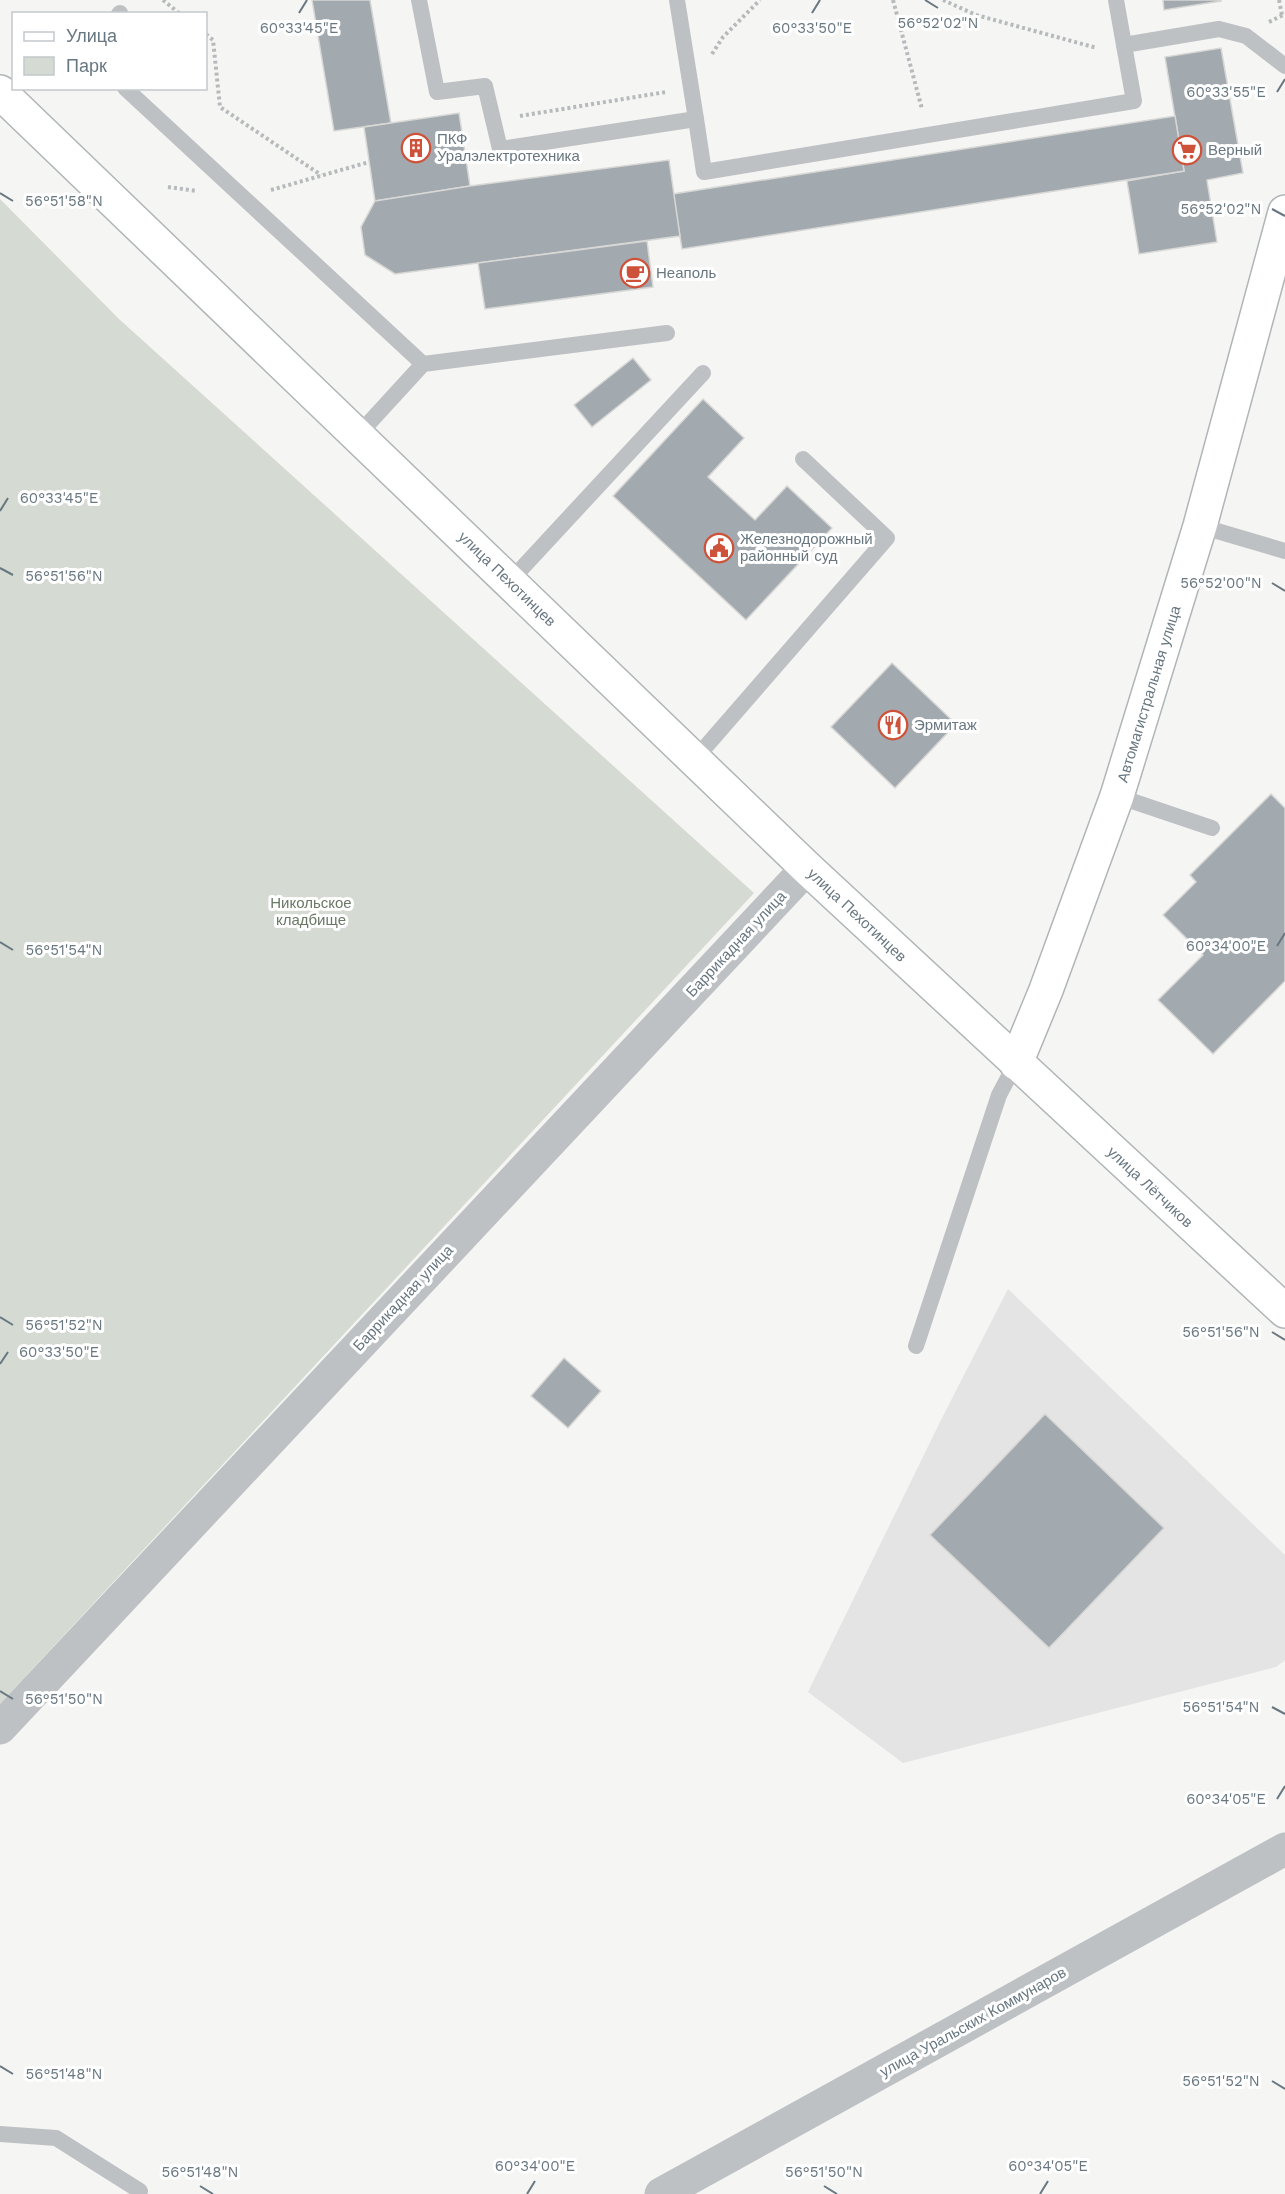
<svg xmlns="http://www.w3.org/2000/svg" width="1285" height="2194" viewBox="0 0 1285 2194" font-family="'Work Sans',sans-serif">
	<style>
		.built { fill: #e3e4e3 }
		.green { fill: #d5dad2 }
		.building { fill: #a3aaaf; stroke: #d7d7d5; stroke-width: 1.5 }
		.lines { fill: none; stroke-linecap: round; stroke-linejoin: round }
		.secondary-casing { stroke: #b0b5b8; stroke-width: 36 }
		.path { stroke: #b7babc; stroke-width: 4; stroke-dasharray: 3 3; stroke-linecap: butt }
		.service { stroke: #bdc1c4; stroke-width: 16 }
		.minor { stroke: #bdc1c4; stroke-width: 33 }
		.secondary { stroke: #fff; stroke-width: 33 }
		.ticks { fill: none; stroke: #687780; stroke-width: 2 }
		.labels { text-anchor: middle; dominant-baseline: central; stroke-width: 6; stroke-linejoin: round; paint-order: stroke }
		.poi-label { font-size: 15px; fill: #687780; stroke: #fff; text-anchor: start }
		.street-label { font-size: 15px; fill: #687780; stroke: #fff }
		.park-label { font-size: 15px; fill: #6b7866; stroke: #fff }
		.ticks-label { font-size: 15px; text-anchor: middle; fill: #687780; stroke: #fff; stroke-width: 6; stroke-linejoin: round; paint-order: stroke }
	</style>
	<rect width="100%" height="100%" fill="#f5f5f3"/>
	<path class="built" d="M1008,1289l277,266v105l-9,7 -373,96 -95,-71 132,-270z"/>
	<path class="green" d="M0,199l119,120 635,574 -754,811z"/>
	<g class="building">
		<path d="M312,0h58l21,123 -57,8z"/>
		<path d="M1163,0h58v1l-57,9z"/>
		<path d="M1221,48l22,125 -36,7 10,62 -78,12 -12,-73 57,-10 -19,-114z"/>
		<path d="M459,113l11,73 -95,15 -11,-74z"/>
		<path d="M1175,116l9,55 -502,78 -9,-55z"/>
		<path d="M669,160l11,76 -285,38 -30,-19 -4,-28 14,-26 95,-15z"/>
		<path d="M647,241l6,46 -168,22 -7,-46z"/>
		<path d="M633,358l18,22 -59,47 -18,-22z"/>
		<path d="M703,399l41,39 -36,39 47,43 32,-34 45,42 -86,92 -133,-124z"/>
		<path d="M892,663l64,61 -61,64 -64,-61z"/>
		<path d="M1271,794l14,14v173l-72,73 -55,-54 45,-45 -40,-40 33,-33 -6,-7z"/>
		<path d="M564,1358l37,33 -33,37 -37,-32z"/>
		<path d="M1045,1414l119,114 -115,120 -119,-113z"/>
	</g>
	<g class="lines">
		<g class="secondary-casing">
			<g id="secondary">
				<path d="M0,92l807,776 478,443"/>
				<path d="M1016,1063l30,-73 71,-194 83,-270 85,-314"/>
			</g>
		</g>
		<g class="path">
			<path d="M163,0l17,14"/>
			<path d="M893,0l29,109"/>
			<path d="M943,0l33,15 121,33"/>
			<path d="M1279,0l3,15"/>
			<path d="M1269,22l16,-8"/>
			<path d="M206,34l7,6 7,67 101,68"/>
			<path d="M712,54l11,-17 37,-37"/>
			<path d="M520,116l146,-24"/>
			<path d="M168,187l29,4"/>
			<path d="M271,190l98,-28"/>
		</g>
		<g class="service">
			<path d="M419,0l18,92 48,-6 15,63 196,-30 8,53 430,-71 -10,-56 95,-16 27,7 39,30"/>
			<path d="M677,0l19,119"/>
			<path d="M1116,0l8,45"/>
			<path d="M119,14l1,-1"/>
			<path d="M125,88l298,276 -65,71"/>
			<path d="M423,364l244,-31"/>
			<path d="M1200,526l85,25"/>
			<path d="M510,581l193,-208"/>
			<path d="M695,759l192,-221 -84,-79"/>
			<path d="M1117,796l95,32"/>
			<path d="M916,1346l83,-251 17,-32"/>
			<path d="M0,2134l56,4 84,53 -2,3"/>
		</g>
		<g class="minor">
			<path d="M0,1728l807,-860"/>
			<path d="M661,2194l624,-345"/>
		</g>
		<use href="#secondary" class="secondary"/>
	</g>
	<path class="ticks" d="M925,0l13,8M299,13l8,-13M812,13l8,-13M1277,92l8,-13M0,193l13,8M1272,209l13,7M0,511l8,-13M0,568l13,7M1272,583l13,8M0,942l13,8M1277,946l8,-13M0,1317l13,8M1272,1332l13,8M0,1364l8,-12M0,1691l13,8M1272,1707l13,7M1277,1799l8,-13M0,2066l13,8M1272,2081l13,8M200,2186l13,8M824,2186l13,8M527,2194l8,-13M1040,2194l8,-13"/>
	<defs>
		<g id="building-ring" transform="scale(1.5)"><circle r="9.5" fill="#fff" stroke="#ce523a" stroke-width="1.5"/><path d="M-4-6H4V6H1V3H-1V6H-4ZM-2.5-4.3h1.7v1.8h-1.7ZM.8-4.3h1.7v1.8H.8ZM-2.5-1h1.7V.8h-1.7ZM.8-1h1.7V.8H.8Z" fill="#ce523a"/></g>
		<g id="supermarket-ring" transform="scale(1.5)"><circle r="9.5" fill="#fff" stroke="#ce523a" stroke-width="1.5"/><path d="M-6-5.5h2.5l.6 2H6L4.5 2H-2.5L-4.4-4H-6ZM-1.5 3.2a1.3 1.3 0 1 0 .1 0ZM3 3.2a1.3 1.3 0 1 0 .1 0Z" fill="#ce523a"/></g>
		<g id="cafe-ring" transform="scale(1.5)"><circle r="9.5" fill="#fff" stroke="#ce523a" stroke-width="1.5"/><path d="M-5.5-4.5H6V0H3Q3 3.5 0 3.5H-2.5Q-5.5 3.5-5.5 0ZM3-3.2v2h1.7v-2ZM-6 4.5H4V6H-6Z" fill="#ce523a"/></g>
		<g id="civic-ring" transform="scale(1.5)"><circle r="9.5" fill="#fff" stroke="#ce523a" stroke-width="1.5"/><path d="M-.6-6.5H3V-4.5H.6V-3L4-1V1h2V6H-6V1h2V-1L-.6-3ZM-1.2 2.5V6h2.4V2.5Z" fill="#ce523a"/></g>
		<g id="restaurant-ring" transform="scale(1.5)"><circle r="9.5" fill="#fff" stroke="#ce523a" stroke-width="1.5"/><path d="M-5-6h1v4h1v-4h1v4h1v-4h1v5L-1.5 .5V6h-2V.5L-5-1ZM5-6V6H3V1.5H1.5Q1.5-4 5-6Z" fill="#ce523a"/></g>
	</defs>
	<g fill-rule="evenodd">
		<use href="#building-ring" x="416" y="148"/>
		<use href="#supermarket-ring" x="1187" y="150"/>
		<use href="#cafe-ring" x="635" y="273"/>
		<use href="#civic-ring" x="719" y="548"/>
		<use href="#restaurant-ring" x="893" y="725"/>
	</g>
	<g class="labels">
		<g class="poi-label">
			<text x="437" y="139">ПКФ<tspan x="437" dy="17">Уралэлектротехника</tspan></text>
			<text x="1208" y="150">Верный</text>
			<text x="656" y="273">Неаполь</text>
			<text x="740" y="539">Железнодорожный<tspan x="740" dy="17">районный суд</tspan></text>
			<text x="914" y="725">Эрмитаж</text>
		</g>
		<g class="street-label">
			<text transform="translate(507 579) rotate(44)">улица Пехотинцев</text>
			<text transform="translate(1149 694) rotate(-73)">Автомагистральная улица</text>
			<text transform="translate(857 915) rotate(43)">улица Пехотинцев</text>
			<text transform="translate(736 944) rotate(-47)">Баррикадная улица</text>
			<text transform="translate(1150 1187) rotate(43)">улица Лётчиков</text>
			<text transform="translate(403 1298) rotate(-47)">Баррикадная улица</text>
			<text transform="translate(973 2022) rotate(-29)">улица Уральских Коммунаров</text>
		</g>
		<g class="park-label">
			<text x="311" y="903">Никольское<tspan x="311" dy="17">кладбище</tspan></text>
		</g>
	</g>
	<g class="ticks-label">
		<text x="938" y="28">56°52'02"N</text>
		<text x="812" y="33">60°33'50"E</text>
		<text x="299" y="33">60°33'45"E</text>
		<text x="1226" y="97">60°33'55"E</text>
		<text x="64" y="206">56°51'58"N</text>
		<text x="1221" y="214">56°52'02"N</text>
		<text x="59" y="503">60°33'45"E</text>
		<text x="64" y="581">56°51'56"N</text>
		<text x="1221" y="588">56°52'00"N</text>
		<text x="1226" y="951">60°34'00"E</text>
		<text x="64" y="955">56°51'54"N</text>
		<text x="64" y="1330">56°51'52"N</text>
		<text x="1221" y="1337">56°51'56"N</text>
		<text x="59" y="1357">60°33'50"E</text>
		<text x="64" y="1704">56°51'50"N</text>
		<text x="1221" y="1712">56°51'54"N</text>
		<text x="1226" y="1804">60°34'05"E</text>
		<text x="64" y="2079">56°51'48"N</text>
		<text x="1221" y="2086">56°51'52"N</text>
		<text x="535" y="2171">60°34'00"E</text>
		<text x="1048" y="2171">60°34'05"E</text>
		<text x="200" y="2177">56°51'48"N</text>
		<text x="824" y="2177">56°51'50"N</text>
	</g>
	<rect x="12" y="12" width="195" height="78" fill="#ffffff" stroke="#c3c9cc" stroke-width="1.5"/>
	<rect x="24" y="32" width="30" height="9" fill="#ffffff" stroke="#c3c9cc" stroke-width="1.5"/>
	<text x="66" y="42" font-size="18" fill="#687780">Улица</text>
	<rect x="24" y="57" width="30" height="18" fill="#d5dad2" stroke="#c3c9cc" stroke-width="1.5"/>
	<text x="66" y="72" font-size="18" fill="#687780">Парк</text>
</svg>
